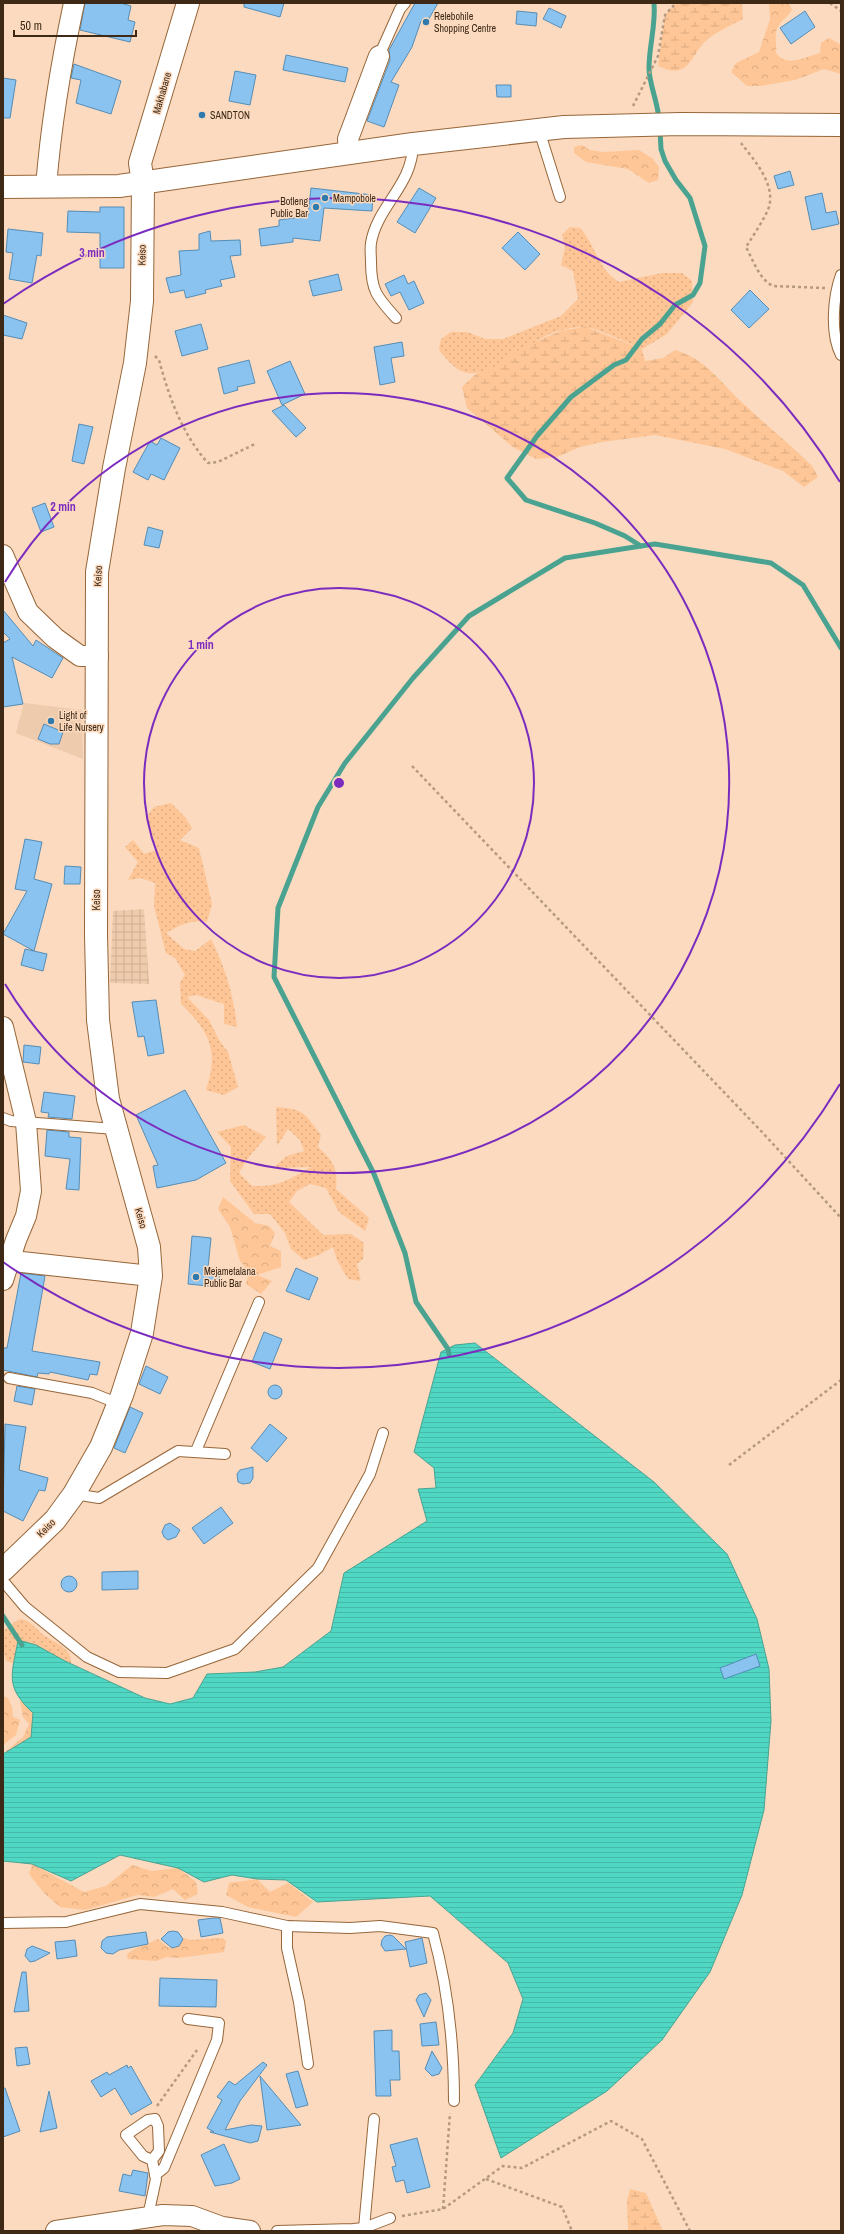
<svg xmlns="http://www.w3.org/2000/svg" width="844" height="2234" viewBox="0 0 844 2234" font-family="'Archivo Narrow',sans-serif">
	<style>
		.built { fill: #efcbad }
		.industrial { fill: url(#industrial-grid) }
		.grass { fill: url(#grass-dots) }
		.forest { fill: url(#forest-crowns) }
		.wetland { fill: url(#wetland-marsh) }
		.water { fill: url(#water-rules); stroke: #4aa390 }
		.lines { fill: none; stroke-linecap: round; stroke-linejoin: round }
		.stream { stroke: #4aa390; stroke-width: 5 }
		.building { fill: #8ac3ef; stroke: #558db6 }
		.lane-casing { stroke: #966639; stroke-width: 12 }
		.street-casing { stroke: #966639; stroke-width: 22 }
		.secondary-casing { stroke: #966639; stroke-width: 24 }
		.path { stroke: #b69981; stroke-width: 2.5; stroke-dasharray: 3 3; stroke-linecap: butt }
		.lane { stroke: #fff; stroke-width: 10 }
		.street { stroke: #fff; stroke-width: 20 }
		.secondary { stroke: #fff; stroke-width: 22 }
		.ring { fill: none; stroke: #7b2cbf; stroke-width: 2 }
		.poi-dot { fill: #2f7aad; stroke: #fbdabf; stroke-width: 1.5 }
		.labels { text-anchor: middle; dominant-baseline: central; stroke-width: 3; stroke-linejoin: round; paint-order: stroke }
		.poi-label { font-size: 10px; fill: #3d2916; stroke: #fbdabf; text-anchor: start }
		.street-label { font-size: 10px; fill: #3d2916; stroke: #fbdabf }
		.centre { fill: #7b2cbf; stroke: #fbdabf; stroke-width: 2 }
		.ring-label { font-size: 12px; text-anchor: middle; font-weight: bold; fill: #7b2cbf; stroke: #fbdabf; stroke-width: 3; stroke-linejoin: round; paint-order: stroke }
	</style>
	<defs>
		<pattern id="industrial-grid" width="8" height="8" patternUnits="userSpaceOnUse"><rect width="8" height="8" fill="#efcbad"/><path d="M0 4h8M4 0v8" fill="none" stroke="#ceae94"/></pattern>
		<pattern id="grass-dots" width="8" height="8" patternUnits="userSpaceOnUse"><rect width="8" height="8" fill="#fec696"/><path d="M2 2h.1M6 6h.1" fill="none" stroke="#dbaa81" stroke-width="1.8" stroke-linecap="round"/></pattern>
		<pattern id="forest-crowns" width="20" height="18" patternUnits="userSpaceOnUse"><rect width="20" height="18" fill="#fec696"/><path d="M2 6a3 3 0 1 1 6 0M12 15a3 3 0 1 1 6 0" fill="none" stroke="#dbaa81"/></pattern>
		<pattern id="wetland-marsh" width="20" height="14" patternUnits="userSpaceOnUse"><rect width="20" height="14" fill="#fec696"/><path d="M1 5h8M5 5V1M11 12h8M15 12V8" fill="none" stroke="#dbaa81"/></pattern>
		<pattern id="water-rules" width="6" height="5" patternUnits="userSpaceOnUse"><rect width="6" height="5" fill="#4fd7c4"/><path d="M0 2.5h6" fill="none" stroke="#46b9a8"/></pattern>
	</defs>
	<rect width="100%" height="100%" fill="#fbdabf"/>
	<path class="built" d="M24,703l58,7 1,49 -67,-26z"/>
	<path class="industrial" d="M144,909l5,75 -39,-1 3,-72z"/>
	<g class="grass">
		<path d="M570,227l10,1c16,17 17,41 39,54l43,-9h20l10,8 1,21 -26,32 -25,15c-12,-5 -47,-22 -58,-22 -14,0 -31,4 -44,12 -19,11 -53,41 -76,33 -10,-3 -18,-14 -25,-22l2,-11 10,-7h16l18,7h18l58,-23 17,-17 -5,-28 -12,-6 4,-18 -3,-12z"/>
		<path d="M171,803l14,14 7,11 -12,12 19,8 13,56 -5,18c-15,-3 -28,3 -41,11l18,16 11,2 16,-12c14,28 23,57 26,88l-13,-3v-20l-28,-9 -9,2 22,23 10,20 9,12 10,35 -14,8 -18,-5c13,-39 4,-58 -25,-86l-1,-22 5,-7 -10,-17 -9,-5 -12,-47 1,-23 -14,-5 -13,2 10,-18 -13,-15 8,-7 11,14 13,-4 -11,-33 8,-10z"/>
		<path d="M276,1107c29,2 28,6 45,28l-3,12c15,14 20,20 18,42l33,29 -4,13 -26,-19 -13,-24 -16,-4 -13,7 -8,11 34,33 28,-1 13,9 -1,16 -6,5 4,17 -13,-2 -11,-19 -4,-13 -14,8 -15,5 -13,-11 -6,-16 -15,-19h-16l-24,-33 1,-34 -14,-15 27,-7 22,12 -18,21 -9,15 13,13c28,1 36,-6 59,-19l-38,1 14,-12 17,-5 -4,-11 -12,-11 -11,17z"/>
		<path d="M20,1619c14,3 15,10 25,17 11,7 28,13 26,28l-6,-3 -47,4 -12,-4 -3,-13v-17l10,-8z"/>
	</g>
	<g class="forest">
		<path d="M769,3h20l3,7c-5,8 -16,14 -16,24 -1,6 1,12 0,19 11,15 29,4 44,0l1,-10 8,-5 12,7v29l-17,-5 -29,11 -34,6h-14l-16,-14 5,-9 23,-11 11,-33z"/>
		<path d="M582,145l8,5 14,2 35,-2 14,9 6,8 -1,13 -9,3 -21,-14 -42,-7 -12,-9v-6z"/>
		<path d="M223,1197l32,26 14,3 6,7 -5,13 11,5v16l-24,8 15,6 -11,13 -15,-10 3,-12 -9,-11 -10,-34 -12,-18z"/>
		<path d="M3,1696l5,2 4,9 1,10 7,3 -4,15 -13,10z"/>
		<path d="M30,1697l14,38 -40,18 19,-16 6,-13 -6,-7 -3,-16z"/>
		<path d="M32,1864l52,28 22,-6 26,-21 20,6 26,-3 18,14 2,12 -13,6 -12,-11 -19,8 -16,-2 -53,15 -25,-3 -17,-15 -14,-18z"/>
		<path d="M257,1879l13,13 18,-9 25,19 -17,15 -48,-10 -22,-12 3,-12z"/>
		<path d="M185,1938l5,2 33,-2 3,3 -2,11 -46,6 -11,-1 -11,4 -28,-2 -1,-5c10,-8 20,-9 31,-15l10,8 7,1 6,-9z"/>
	</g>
	<g class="wetland">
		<path d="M676,3h66l1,16c-11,6 -25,12 -35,20 -18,14 -17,43 -50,27l7,-51z"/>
		<path d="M586,327l56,22 3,12 18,-3 12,-8c32,9 47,35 71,56 22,21 45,39 66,60l6,11 -14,10 -21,-16 -58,-22 -70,-14 -53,7 -22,5 -23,10 -21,2 -23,-12 -46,-39 -5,-21 14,-13 16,-6 31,-21 40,-17z"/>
		<path d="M630,2189l16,4 17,38h-35l-1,-30z"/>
	</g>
	<path class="water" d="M475,1343l179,139 73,72 30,65 12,50 2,52 -7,89 -22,85 -32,77 -48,68 -55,51 -106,67 -26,-73 38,-52 10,-34 -15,-36 -78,-67 -113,6 -31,-22 -29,-1 -25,-4 -28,7 -26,-14 -58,-13 -49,26 -39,-17 -29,-3v-107l28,-17 2,-24c-29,-27 -21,-38 -15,-73l18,5 29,16 80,37 25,6 23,-6 14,-24 48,-2 28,-5 48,-36 13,-58 83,-52 -9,-32 18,-1 -2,-20 -20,-16 27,-100 14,-7z"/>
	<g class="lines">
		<g class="stream">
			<path d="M654,3c2,22 -5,43 -5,65 0,16 9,34 10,52"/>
			<path d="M660,130l1,19 4,12 11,19 14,18 15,48 -5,37 -7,12 -18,10 -15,19 -18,15 -16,21 -12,5 -43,32 -34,39 -30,42 19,22 69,23 30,13 16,10 14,-2 116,19 32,22 38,63"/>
			<path d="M449,1354l-1,-5 -32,-47 -11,-49 -31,-79 -100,-197 4,-69 40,-101 27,-44 68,-85 56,-62 96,-58 76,-12"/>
			<path d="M3,1616l19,29"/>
		</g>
	</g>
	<g class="building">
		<path d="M85,3h36l10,3 -3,14 7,2 -5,20 -50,-12z"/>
		<path d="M244,3h40l-4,14 -36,-10z"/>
		<path d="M415,3h23l-11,19 -6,-1 -9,26 -21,35 8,3 -15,42 -17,-6 23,-61 -1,-10z"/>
		<path d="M549,8l17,8 -5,12 -18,-9z"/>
		<path d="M517,11l20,2 -1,13 -20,-2z"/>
		<path d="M805,11l10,16 -24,17 -11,-16z"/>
		<path d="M286,55l62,13 -3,14 -62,-12z"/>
		<path d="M74,64l47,17 -10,33 -35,-11 5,-23 -10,-2z"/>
		<path d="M235,71l21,4 -6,30 -21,-4z"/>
		<path d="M3,78l13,2 -6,38h-7z"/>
		<path d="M496,85h15v12h-14z"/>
		<path d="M790,171l4,14 -16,4 -4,-13z"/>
		<path d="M311,188l62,7 -1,16 -48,-3 -4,33 -27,-3v4l-32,4 -2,-17 20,-3v-6l29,-4z"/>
		<path d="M419,188l17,10 -21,35 -18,-11z"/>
		<path d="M822,193l4,20 10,-2 3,13 -27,6 -7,-33z"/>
		<path d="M100,207h24v61h-24v-35l-33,-1 1,-21 32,1z"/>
		<path d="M8,229l35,4 -2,23 -4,-1 -5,28 -23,-4 4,-26 -7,-1z"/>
		<path d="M210,231l1,10 29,-1 1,15 -11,1 5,21 -15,3 2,6 -17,4 1,3 -20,5 -2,-8 -14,3 -4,-15 15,-3 -2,-24 20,-1v-16z"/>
		<path d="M518,232l22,22 -15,16 -23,-22z"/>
		<path d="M338,274l4,16 -29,6 -4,-15z"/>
		<path d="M404,275l4,9 6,-3 10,22 -15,7 -9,-18 -9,4 -6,-12z"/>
		<path d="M750,290l19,19 -20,19 -18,-18z"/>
		<path d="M3,315l24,8 -5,16 -19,-4z"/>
		<path d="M201,324l7,25 -26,7 -7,-25z"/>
		<path d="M402,342l2,14 -13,2 4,24 -15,3 -6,-38z"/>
		<path d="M249,360l6,23 -18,4 1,3 -14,4 -6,-26z"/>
		<path d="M290,361l15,33 -23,11 -15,-34z"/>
		<path d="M284,405l22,23 -10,9 -24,-26z"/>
		<path d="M79,424l14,3 -9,37 -12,-3z"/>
		<path d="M161,438l19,10 -16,32 -13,-6 -3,6 -15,-8 17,-31 7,4z"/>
		<path d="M45,503l9,24 -13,5 -9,-24z"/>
		<path d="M148,527l15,4 -4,17 -15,-3z"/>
		<path d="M3,610l30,36 3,-6 27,18 -11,20 -40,-21 11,47 -20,3v-64l7,-4 -7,-7z"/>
		<path d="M44,724l19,8 -4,12h-9l-12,-5z"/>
		<path d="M25,839l17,3 -8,37 18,5 -18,67 -31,-17 24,-43 -12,-2z"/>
		<path d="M65,866l16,1 -1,17h-16z"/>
		<path d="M25,949l22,5 -4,17 -22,-6z"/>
		<path d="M156,1000l8,53 -16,3 -4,-20 -6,1 -6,-35z"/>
		<path d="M24,1045l17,2 -2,17 -16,-2z"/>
		<path d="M185,1090l41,73 -30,17 -39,8 -4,-22 5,-1 -22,-50z"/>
		<path d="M44,1092l31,4 -3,23 -24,-2 1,-4 -8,-1z"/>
		<path d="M47,1130l22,2v5l12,1 -2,52 -13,-1 4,-30 -25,-3z"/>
		<path d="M192,1236l19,2 -3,30 12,1 -1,18 -31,-3z"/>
		<path d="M296,1268l22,10 -9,22 -23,-9z"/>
		<path d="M21,1273l24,3 -13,75 68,11 -3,13 -7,-1 -2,6 -38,-8 -1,2 -11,-1 -1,4 -34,-7v-22h4z"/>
		<path d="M264,1332l18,7 -12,30 -18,-7z"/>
		<path d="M146,1366l22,11 -8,17 -21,-10z"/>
		<circle cx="275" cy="1392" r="7"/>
		<path d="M17,1386l18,3 -3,16 -18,-4z"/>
		<path d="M130,1407l13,6 -18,40 -11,-5z"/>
		<path d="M5,1424l21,3 -7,43 29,8 -3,13 -6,-1 -16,31 -20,-10z"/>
		<path d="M270,1424l17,14 -20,24 -16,-14z"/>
		<path d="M253,1467v11l-3,5 -7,1 -5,-2 -1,-8 3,-4z"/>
		<path d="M221,1507l12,16 -29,21 -12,-16z"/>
		<path d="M170,1523l10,7 -4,7 -8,3 -4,-3 -2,-5 3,-7z"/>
		<path d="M138,1571v18l-36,1v-18z"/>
		<circle cx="69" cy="1584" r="8"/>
		<path d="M756,1654l4,12 -36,13 -4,-11z"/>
		<path d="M214,1918h6l3,15 -22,4 -3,-17z"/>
		<path d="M173,1931l5,1 5,7 -4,7 -7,2 -11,-9 7,-7z"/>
		<path d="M146,1932l2,12 -29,6 -6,4 -7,-1 -5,-5 1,-7 5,-4z"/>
		<path d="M390,1935l3,1 13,13 -21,2 -4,-6 1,-5 3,-4z"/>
		<path d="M422,1938l5,25 -17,4 -5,-25z"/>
		<path d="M75,1940l2,16 -20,3 -2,-17z"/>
		<path d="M32,1946l3,1 15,6 -15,8 -5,1 -5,-6 2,-7z"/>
		<path d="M22,1972h4l3,39 -15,1z"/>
		<path d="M160,1978l57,2 -1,27 -57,-1z"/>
		<path d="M426,1993l5,7 -7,17 -8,-17 3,-5z"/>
		<path d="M436,2022l3,23 -17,1 -2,-22z"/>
		<path d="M392,2030v21h7l1,29h-10l1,16h-15l-2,-65z"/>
		<path d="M27,2047l3,17 -13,2 -2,-18z"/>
		<path d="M432,2051l10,17 -3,6 -7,2 -7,-7z"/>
		<path d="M263,2062l4,3 -27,36 -15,29 26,-5 11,1 -4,15 -8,2 -40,-11h4l-7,-4 15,-28 -5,-3 12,-16 6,4z"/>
		<path d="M127,2065l1,3 3,-2 21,37 -21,12 -16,-27 -14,9 -10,-16 16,-9 2,3z"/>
		<path d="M298,2071l10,34 -12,3 -10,-34z"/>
		<path d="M260,2076l41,49 -34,5z"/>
		<path d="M3,2088h2l15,43 -17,6z"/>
		<path d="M49,2091l8,37 -17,4z"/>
		<path d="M417,2138l13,49 -23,6 -3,-13 -8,2 -4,-15 4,-1 -6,-21z"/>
		<path d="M224,2144l16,35 -8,4 -17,3 -14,-31z"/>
		<path d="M133,2170l15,3 -3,23 -26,-5 4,-17 8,2z"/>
	</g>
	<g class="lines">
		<g class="lane-casing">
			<g id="lane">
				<path d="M379,56l21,-47 5,-6"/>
				<path d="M539,130l21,67"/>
				<path d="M841,275c-8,22 -11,59 0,80"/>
				<path d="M396,318c-19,-21 -25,-27 -25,-56 0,-6 -1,-13 0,-19 6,-37 42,-58 42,-99"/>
				<path d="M3,1118l8,3 104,8"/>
				<path d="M9,1378l83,15 27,11"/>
				<path d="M196,1451l63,-149"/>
				<path d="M74,1494l25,4 79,-47 47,3"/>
				<path d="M3,1581l22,26 62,50 32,15 48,1 68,-24 83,-81 52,-94 13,-41"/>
				<path d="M3,1923l63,-1 74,-18 82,8 65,14 63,2 30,-2 53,7c15,55 21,111 21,168"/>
				<path d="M287,1926v22l12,54 9,62"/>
				<path d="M155,2175l9,-7 53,-128 2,-17 -31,-4"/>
				<path d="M148,2216l8,-37 -4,-19 -9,-4 -17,-21 22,-15 7,-1 3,7 1,25 -7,9"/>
				<path d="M364,2228l10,-109"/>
				<path d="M277,2231l76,-2 11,-1 26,-10"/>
			</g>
		</g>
		<g class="street-casing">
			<g id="street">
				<path d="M349,154l-1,-15 31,-83"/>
				<path d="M46,187c5,-63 15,-123 28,-184"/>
				<path d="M3,555l25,57 27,26 25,18h18"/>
				<path d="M3,1027l23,95 5,69 -5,25 -10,24 -13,40"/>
				<path d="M3,1260l148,16"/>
				<path d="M56,2231l107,-16 29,1 30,11 28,4"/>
			</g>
		</g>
		<g class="secondary-casing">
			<g id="secondary">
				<path d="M3,187l116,-1 294,-42 151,-17 117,-3 160,1"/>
				<path d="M3,1570l52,-50 19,-26 27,-47 21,-52 20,-62 9,-57 -2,-29 -41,-148 -10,-79 -2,-85 1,-363 17,-104 21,-105 7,-62 1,-118 -3,-20 48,-160"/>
			</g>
		</g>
		<g class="path">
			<path d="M830,3l11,8"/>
			<path d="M633,106l25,-50 7,-41 11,-12"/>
			<path d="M741,143c14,18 38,45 26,69 -6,12 -14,24 -21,35 7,13 13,32 27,39l52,2"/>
			<path d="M155,356l4,4c10,37 23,74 49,103l10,-1 37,-18"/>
			<path d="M412,766l350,366 79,86"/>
			<path d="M729,1465l112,-85"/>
			<path d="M157,2106l40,-56"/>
			<path d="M486,2179l76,28 10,24"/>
			<path d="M443,2209l7,-96"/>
			<path d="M402,2216l41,-7 60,-43 19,2 89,-47 31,18 48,92"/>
		</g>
		<use href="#lane" class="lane"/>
		<use href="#street" class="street"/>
		<use href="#secondary" class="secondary"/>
	</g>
	<g class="ring">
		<circle cx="339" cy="783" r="195"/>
		<path d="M5 582A390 390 0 1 1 5 984"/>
		<path d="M840 1084A585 585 0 0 1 3 1262M3 304A585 585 0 0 1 840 482"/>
	</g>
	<g class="poi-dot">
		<circle cx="426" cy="22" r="4"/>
		<circle cx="202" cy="115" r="4"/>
		<circle cx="325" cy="198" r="4"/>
		<circle cx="316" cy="207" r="4"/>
		<circle cx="51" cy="721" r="4"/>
		<circle cx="196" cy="1277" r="4"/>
	</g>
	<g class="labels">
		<g class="poi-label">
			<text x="434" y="16">Relebohile<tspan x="434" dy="12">Shopping Centre</tspan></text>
			<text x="210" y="115">SANDTON</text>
			<text x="333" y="198">Mampobole</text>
			<text x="308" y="201" text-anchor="end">Botleng<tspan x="308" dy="12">Public Bar</tspan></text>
			<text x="59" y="715">Light of<tspan x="59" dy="12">Life Nursery</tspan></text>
			<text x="204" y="1271">Mejametalana<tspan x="204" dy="12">Public Bar</tspan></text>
		</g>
		<g class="street-label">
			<text transform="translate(162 93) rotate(-74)">Makhabane</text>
			<text transform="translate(142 255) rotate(-89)">Keiso</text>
			<text transform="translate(98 576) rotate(-87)">Keiso</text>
			<text transform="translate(96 900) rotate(-90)">Keiso</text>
			<text transform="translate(141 1218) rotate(74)">Keiso</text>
			<text transform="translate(46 1528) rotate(-45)">Keiso</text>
		</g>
	</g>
	<circle cx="339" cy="783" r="6" class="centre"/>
	<g class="ring-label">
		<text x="92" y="257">3 min</text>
		<text x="63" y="511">2 min</text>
		<text x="201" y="649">1 min</text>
	</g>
	<rect width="844" height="2234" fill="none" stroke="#3d2916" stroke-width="8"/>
	<path d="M14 30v6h122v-6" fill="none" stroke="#3d2916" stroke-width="2"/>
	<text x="20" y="30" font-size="12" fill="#3d2916" stroke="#fbdabf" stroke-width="3" paint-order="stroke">50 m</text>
</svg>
